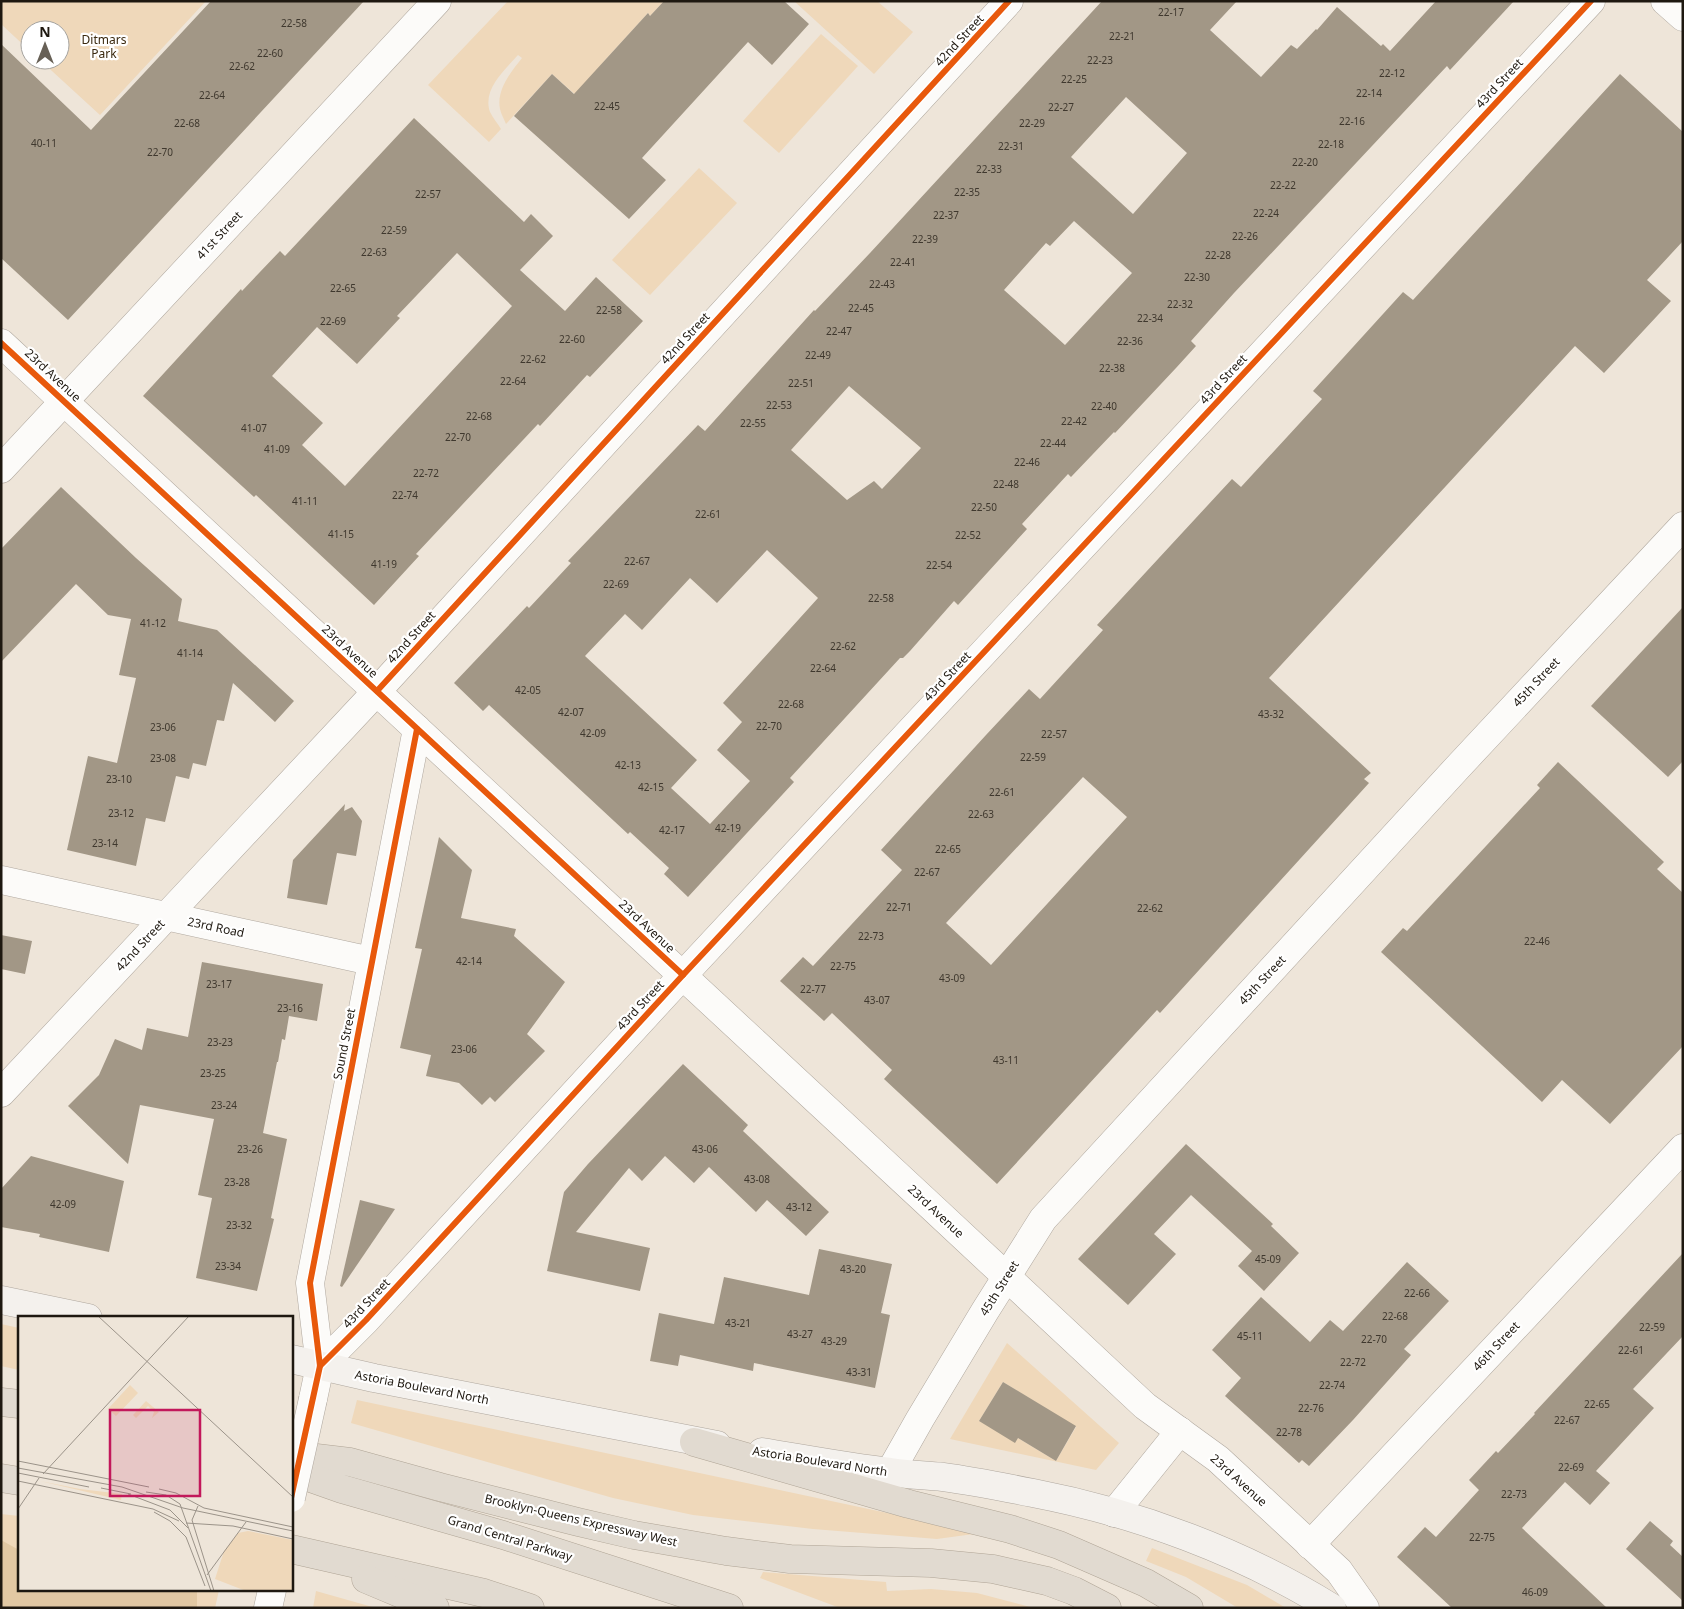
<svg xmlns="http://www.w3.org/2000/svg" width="1684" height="1609" viewBox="0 0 1684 1609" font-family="'Noto Sans',sans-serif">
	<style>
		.green { fill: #efd8ba; fill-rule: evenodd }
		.forest { fill: #e2c8a3 }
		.building { fill: #a29786; fill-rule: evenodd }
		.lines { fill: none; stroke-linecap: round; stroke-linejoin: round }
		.minor-casing { stroke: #afa79e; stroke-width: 29 }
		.tertiary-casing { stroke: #afa79e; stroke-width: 29 }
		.secondary-casing { stroke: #afa79e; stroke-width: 29 }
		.motorway-casing { stroke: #afa495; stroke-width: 29 }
		.minor { stroke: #fcfbf9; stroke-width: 28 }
		.tertiary { stroke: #fcfbf9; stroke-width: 28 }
		.secondary { stroke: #f4f1ed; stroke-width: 28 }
		.motorway { stroke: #e1dad0; stroke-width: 28 }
		.minor-bridge-casing { stroke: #afa79e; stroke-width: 29; stroke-linecap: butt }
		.minor-bridge { stroke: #fcfbf9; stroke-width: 28 }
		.cycleway-casing { stroke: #fff; stroke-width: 9 }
		.cycleway { stroke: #e8590c; stroke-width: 6 }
		.labels { text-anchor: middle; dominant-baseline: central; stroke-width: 4.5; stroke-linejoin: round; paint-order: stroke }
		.number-label { font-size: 10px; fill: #3f382e }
		.park-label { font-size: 12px; fill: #3a290f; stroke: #fff }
		.street-label { font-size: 12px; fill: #1e1810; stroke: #fff }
		.inset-road { fill: none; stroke: #9b9389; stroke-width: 1 }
		.view { fill: #c2185b; fill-opacity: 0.15; stroke: #c2185b; stroke-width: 2.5 }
		.inset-edge { fill: none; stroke: #1e1810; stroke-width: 2.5 }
	</style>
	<rect width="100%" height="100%" fill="#eee5d9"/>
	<g class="green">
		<path d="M1,1h205l-106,114 -60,-55h20v-30h-30v21l-29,-27z"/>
		<path d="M508,1h156l-14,15 -2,-3 -43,47 -28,36 -25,-22 -46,50c-2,-5 -5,-10 -6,-15 -4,-19 11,-37 22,-51l-4,-3c-13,15 -36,34 -28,57 3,6 8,12 11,17l-12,13 -61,-57z"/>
		<path d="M794,1h83l36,31 -39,42z"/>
		<path d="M821,34l37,32 -79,87 -36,-32z"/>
		<path d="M699,168l38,35 -87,92 -38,-35z"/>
		<path d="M1,1324l18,4v42l-18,-4z"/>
		<path d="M1007,1343l112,100 -23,27 -146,-31zM1003,1382l73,45 -20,34 -38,-23 -39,-17z"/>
		<path d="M357,1400l624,133 -44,6 -124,-10 -120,-14 -80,-17 -262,-75z"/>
		<path d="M1,1514l18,2v74h200l-4,18h-214z"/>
		<path d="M1152,1548l95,37 39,23h-48l-52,-31 -40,-16z"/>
		<path d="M763,1572l123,10 1,9 44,-2 46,4 57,15h-194l-80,-30z"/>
		<path d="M316,1591l60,17h-63z"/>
	</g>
	<path class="forest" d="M1,1540l18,10v40h178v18h-196z"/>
	<g class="building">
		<path d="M211,1h153l-296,319 -67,-62v-214l90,86z"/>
		<path d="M664,1h120l25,23 -37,41 -24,-23 -106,116 24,22 -37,39 -115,-103 38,-42 22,20 74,-81 2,3z"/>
		<path d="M1102,1h135l-27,29 51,47 30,-32 6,4 19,-20 1,1 20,-23 44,39 2,-2 7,7 46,-50h78l-64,69 -3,-4 -213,227 -43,48 5,5 -20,22 -61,65 -1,-1 -43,45 -3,-3 -46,50 5,5 -69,76 -4,-4 -44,50 -7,7h-3l-110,120 4,4 -106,115 -24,-23 5,-6 -39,-36 -2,2 -139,-129 -6,6 -29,-28 73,-77 2,2 42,-45 -3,-2 130,-136 7,6 109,-121 1,1 55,-58zM1126,97l61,56 -54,61 -62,-57zM1074,221l58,52 -67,72 -61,-55 42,-47 4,3zM849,386l72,62 -39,41 -8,-8 -27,19 -56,-50zM767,550l51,48 -95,105 19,19 -25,28 33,31 -40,43 -39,-36 26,-28 -112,-104 40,-42 17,16 48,-52 27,25z"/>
		<path d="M1620,74l63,58v109l-36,39 24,21 -67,72 -29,-27 -306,332 102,95 -7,6 5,4 -209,230 -3,-3 -160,174 -113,-105 8,-9 -60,-57 -8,8 -44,-40 23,-24 10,9 89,-96 -21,-20 105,-115 43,-46 11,10 63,-69 -6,-5 135,-146 9,8 81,-88 -9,-8 90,-99 10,8zM1083,777l44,40 -136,148 -45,-42z"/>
		<path d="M414,118l110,104 7,-8 22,22 -33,34 45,41 31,-34 47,44 -53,56 -3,-2 -47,51 -2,-2 -122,130 3,2 -45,49 -118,-110 -2,2 -111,-101 98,-107 1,2 38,-40 5,5zM457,253l55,53 -167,180 -43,-41 21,-22 -51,-47 45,-49 40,37 43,-46 -3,-2z"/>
		<path d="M61,487l75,71 46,41 -4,22 39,9 77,71 -19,21 -42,-39 -9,38 -7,-1 -11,46 -13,-3 -4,16 -13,-3 -11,46 -19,-4 -10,48 -69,-16 21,-94 29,7 19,-85 -17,-3 12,-56 -23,-4 -32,-31 -75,78v-113z"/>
		<path d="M1683,607v154l-15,16 -77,-71z"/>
		<path d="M1558,762l106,100 -7,7 26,24v153l-73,78 -48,-44 -20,22 -161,-150 22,-24 4,3 133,-143 -3,-3z"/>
		<path d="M345,804l-1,7 8,-4 10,14 -6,35 -19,-3 -10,52 -40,-7 6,-38z"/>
		<path d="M439,837l33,33 -11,48 55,11 -2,7 51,46 -38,52 18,17 -50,51 -5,-5 -8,8 -23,-22 -33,-7 5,-21 -31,-7 22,-99 -7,-1z"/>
		<path d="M1,935l31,6 -7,33 -24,-5z"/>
		<path d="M202,962l121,22 -6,37 -28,-5 -4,24 -3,-1 -4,23h-1l-14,71 24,6 -16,79 3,1 -17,72 -61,-13 16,-80 -14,-3 16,-76 -74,-14 -12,59 -60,-58 31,-31 16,-36 27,11 5,-22 41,9z"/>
		<path d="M683,1064l65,61 -5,6 86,81 -23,24 -39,-36 -11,12 -47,-45 -15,16 -29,-27 -23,25 -13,-13 -53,64 74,16 -10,43 -93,-20 17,-79 24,-28z"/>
		<path d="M1186,1144l87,80 -2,2 28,27 -35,38 -26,-25 14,-15 -61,-56 -37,39 22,20 -48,51 -50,-46z"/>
		<path d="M31,1156l93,25 -15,71 -70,-15 1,-3 -39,-7v-38z"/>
		<path d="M360,1200l35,9 -53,78 -2,-1z"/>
		<path d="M819,1249l73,15 -11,49 9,2 -15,73 -121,-25 -1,8 -73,-16 -2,11 -28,-5 9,-48 55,11 10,-47 85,18z"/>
		<path d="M1683,1253v83l-50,53 21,19 -58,63 14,12 -20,22 -25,-23 -43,46 85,80h-155l-55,-51 28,-30 11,10 43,-47 -10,-10 27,-29 2,2 37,-39 -1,-1z"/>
		<path d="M1407,1262l42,39 -45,48 7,6 -58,65 -44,46 -7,-6 -3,3 -74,-67 16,-18 -29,-28 49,-53 49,45 20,-22 13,11z"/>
		<path d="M1003,1382l73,44 -20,35 -38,-23 -3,5 -36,-22z"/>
		<path d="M1650,1521l23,20 -3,4 13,12v44l-57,-52z"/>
	</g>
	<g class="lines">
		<g class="minor-casing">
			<g id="minor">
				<path d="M1,343c380,355 764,707 1144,1063l73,53 121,112 26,37"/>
				<path d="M1,469l436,-468"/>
				<path d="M1,880l370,81"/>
				<path d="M1,1093l376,-402 632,-690"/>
				<path d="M320,1366l46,-46 317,-345 908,-974"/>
				<path d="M313,1399l7,-33 -10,-83 107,-554"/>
				<path d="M890,1472l30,-53 65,-108 58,-92 414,-451 226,-242"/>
				<path d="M1114,1513l66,-82"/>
				<path d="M1310,1545l373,-397"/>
				<path d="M268,1608l4,-18"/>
			</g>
		</g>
		<g class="tertiary-casing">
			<path id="tertiary" d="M1665,1l18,16"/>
		</g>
		<g class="secondary-casing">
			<g id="secondary">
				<path d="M1,1300l87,18"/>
				<path d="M291,1359l83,19 343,67"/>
				<path d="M762,1452c43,7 85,15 128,20 17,3 35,3 53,5 30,4 60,10 90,16 104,20 209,59 299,115"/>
			</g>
		</g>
		<g class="motorway-casing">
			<g id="motorway">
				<path d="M1,1402l18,2"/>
				<path d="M694,1442l215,62 101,25 49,16 87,38 43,25"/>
				<path d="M291,1455l59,7 90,25 138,35 56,13 92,16 64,8 141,4 62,6 54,12 27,10 33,17"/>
				<path d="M291,1471l51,18 161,46 226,73"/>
				<path d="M1,1478l18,3"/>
				<path d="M291,1549l193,44 46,15"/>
				<path d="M366,1579l69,29"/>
			</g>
		</g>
		<use href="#minor" class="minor"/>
		<use href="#tertiary" class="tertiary"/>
		<use href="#secondary" class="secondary"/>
		<use href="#motorway" class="motorway"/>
		<g class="minor-bridge-casing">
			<path id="minor-bridge" d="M291,1498l22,-99"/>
		</g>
		<use href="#minor-bridge" class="minor-bridge"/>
		<g class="cycleway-casing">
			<g id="cycleway">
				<path d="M1,343l682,632"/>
				<path d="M377,691l632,-690"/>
				<path d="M320,1366l46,-46 317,-345 908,-974"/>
				<path d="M291,1498l29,-132 -10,-83 107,-554"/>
			</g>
		</g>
		<use href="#cycleway" class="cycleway"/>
	</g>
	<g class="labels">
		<g class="number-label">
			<text x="1171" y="12">22-17</text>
			<text x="294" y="23">22-58</text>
			<text x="1122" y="36">22-21</text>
			<text x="270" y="53">22-60</text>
			<text x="1100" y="60">22-23</text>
			<text x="242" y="66">22-62</text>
			<text x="1392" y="73">22-12</text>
			<text x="1074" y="79">22-25</text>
			<text x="1369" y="93">22-14</text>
			<text x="212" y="95">22-64</text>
			<text x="607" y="106">22-45</text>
			<text x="1061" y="107">22-27</text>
			<text x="1352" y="121">22-16</text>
			<text x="187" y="123">22-68</text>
			<text x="1032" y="123">22-29</text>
			<text x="44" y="143">40-11</text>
			<text x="1331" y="144">22-18</text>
			<text x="1011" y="146">22-31</text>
			<text x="160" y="152">22-70</text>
			<text x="1305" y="162">22-20</text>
			<text x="989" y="169">22-33</text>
			<text x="1283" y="185">22-22</text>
			<text x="967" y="192">22-35</text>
			<text x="428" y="194">22-57</text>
			<text x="1266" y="213">22-24</text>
			<text x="946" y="215">22-37</text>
			<text x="394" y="230">22-59</text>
			<text x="1245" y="236">22-26</text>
			<text x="925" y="239">22-39</text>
			<text x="374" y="252">22-63</text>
			<text x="1218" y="255">22-28</text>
			<text x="903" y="262">22-41</text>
			<text x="1197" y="277">22-30</text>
			<text x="882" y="284">22-43</text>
			<text x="343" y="288">22-65</text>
			<text x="1180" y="304">22-32</text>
			<text x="861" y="308">22-45</text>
			<text x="609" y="310">22-58</text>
			<text x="1150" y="318">22-34</text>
			<text x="333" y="321">22-69</text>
			<text x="839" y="331">22-47</text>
			<text x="572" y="339">22-60</text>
			<text x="1130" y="341">22-36</text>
			<text x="818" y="355">22-49</text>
			<text x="533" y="359">22-62</text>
			<text x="1112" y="368">22-38</text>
			<text x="513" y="381">22-64</text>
			<text x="801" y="383">22-51</text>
			<text x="779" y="405">22-53</text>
			<text x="1104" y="406">22-40</text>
			<text x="479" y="416">22-68</text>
			<text x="1074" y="421">22-42</text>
			<text x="753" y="423">22-55</text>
			<text x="254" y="428">41-07</text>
			<text x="458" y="437">22-70</text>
			<text x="1053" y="443">22-44</text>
			<text x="277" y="449">41-09</text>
			<text x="1027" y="462">22-46</text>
			<text x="426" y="473">22-72</text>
			<text x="1006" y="484">22-48</text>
			<text x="405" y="495">22-74</text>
			<text x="305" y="501">41-11</text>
			<text x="984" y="507">22-50</text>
			<text x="708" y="514">22-61</text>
			<text x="341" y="534">41-15</text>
			<text x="968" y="535">22-52</text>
			<text x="637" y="561">22-67</text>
			<text x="384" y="564">41-19</text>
			<text x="939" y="565">22-54</text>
			<text x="616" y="584">22-69</text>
			<text x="881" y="598">22-58</text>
			<text x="153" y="623">41-12</text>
			<text x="843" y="646">22-62</text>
			<text x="190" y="653">41-14</text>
			<text x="823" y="668">22-64</text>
			<text x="528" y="690">42-05</text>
			<text x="791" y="704">22-68</text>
			<text x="571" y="712">42-07</text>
			<text x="1271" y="714">43-32</text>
			<text x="769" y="726">22-70</text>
			<text x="163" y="727">23-06</text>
			<text x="593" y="733">42-09</text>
			<text x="1054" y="734">22-57</text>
			<text x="1033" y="757">22-59</text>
			<text x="163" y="758">23-08</text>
			<text x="628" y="765">42-13</text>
			<text x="119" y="779">23-10</text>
			<text x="651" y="787">42-15</text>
			<text x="1002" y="792">22-61</text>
			<text x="121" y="813">23-12</text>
			<text x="981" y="814">22-63</text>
			<text x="728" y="828">42-19</text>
			<text x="672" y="830">42-17</text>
			<text x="105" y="843">23-14</text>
			<text x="948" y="849">22-65</text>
			<text x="927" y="872">22-67</text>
			<text x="899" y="907">22-71</text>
			<text x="1150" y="908">22-62</text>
			<text x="871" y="936">22-73</text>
			<text x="1537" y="941">22-46</text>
			<text x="469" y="961">42-14</text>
			<text x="843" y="966">22-75</text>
			<text x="952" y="978">43-09</text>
			<text x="219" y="984">23-17</text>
			<text x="813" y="989">22-77</text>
			<text x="877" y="1000">43-07</text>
			<text x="290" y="1008">23-16</text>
			<text x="220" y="1042">23-23</text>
			<text x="464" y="1049">23-06</text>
			<text x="1006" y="1060">43-11</text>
			<text x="213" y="1073">23-25</text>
			<text x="224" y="1105">23-24</text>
			<text x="250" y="1149">23-26</text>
			<text x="705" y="1149">43-06</text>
			<text x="757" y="1179">43-08</text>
			<text x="237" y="1182">23-28</text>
			<text x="63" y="1204">42-09</text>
			<text x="799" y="1207">43-12</text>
			<text x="239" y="1225">23-32</text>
			<text x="1268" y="1259">45-09</text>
			<text x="228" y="1266">23-34</text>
			<text x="853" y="1269">43-20</text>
			<text x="1417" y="1293">22-66</text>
			<text x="1395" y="1316">22-68</text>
			<text x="738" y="1323">43-21</text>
			<text x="1652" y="1327">22-59</text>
			<text x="800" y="1334">43-27</text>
			<text x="1250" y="1336">45-11</text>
			<text x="1374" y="1339">22-70</text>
			<text x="834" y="1341">43-29</text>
			<text x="1631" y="1350">22-61</text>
			<text x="1353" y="1362">22-72</text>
			<text x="859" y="1372">43-31</text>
			<text x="1332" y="1385">22-74</text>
			<text x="1597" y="1404">22-65</text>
			<text x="1311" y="1408">22-76</text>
			<text x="1567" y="1420">22-67</text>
			<text x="1289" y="1432">22-78</text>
			<text x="1571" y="1467">22-69</text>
			<text x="1514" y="1494">22-73</text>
			<text x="1482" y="1537">22-75</text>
			<text x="1535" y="1592">46-09</text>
		</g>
		<g class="park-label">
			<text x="104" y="39">Ditmars<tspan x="104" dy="14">Park</tspan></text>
		</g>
		<g class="street-label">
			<text transform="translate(959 40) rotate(-47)">42nd Street</text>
			<text transform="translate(1499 83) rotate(-47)">43rd Street</text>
			<text transform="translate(219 235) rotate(-47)">41st Street</text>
			<text transform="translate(685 338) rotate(-47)">42nd Street</text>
			<text transform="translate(53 375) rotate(43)">23rd Avenue</text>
			<text transform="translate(1223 379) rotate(-47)">43rd Street</text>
			<text transform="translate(411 637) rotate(-48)">42nd Street</text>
			<text transform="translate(350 651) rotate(43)">23rd Avenue</text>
			<text transform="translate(947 676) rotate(-47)">43rd Street</text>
			<text transform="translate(1536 682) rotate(-47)">45th Street</text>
			<text transform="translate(647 926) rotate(43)">23rd Avenue</text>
			<text transform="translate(216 927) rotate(12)">23rd Road</text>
			<text transform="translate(140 945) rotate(-47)">42nd Street</text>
			<text transform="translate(1262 980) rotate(-47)">45th Street</text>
			<text transform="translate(640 1005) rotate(-47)">43rd Street</text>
			<text transform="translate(344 1044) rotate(-79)">Sound Street</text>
			<text transform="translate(936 1211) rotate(43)">23rd Avenue</text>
			<text transform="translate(999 1288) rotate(-58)">45th Street</text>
			<text transform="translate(366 1303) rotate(-47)">43rd Street</text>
			<text transform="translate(1496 1346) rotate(-47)">46th Street</text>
			<text transform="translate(422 1387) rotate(11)">Astoria Boulevard North</text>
			<text transform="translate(820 1461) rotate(9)">Astoria Boulevard North</text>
			<text transform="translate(1239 1480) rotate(42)">23rd Avenue</text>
			<text transform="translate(581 1520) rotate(13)">Brooklyn-Queens Expressway West</text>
			<text transform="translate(510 1538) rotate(17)">Grand Central Parkway</text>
		</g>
	</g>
	<g transform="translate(18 1316)">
		<rect width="275" height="275" fill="#eee5d9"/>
		<path d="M112,69l8,8 -22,23 -8,-7zM128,85l13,11 -7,6 2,-6 -6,-6 -12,12 -3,-3zM22,165l40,8 42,5 -1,6zM230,215l45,9v51h-47l-31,-12 9,-28 14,-18z" fill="#efd8ba"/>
		<path class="inset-road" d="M80,0l195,181M0,145l131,26M0,152l104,19 61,21 110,23M0,157l71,14M25,158l146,-158M0,165l135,28 26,12M83,172l30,6M141,173l17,4 28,15 89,19M128,176l20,3 14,9 31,87M110,178l42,16 18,18M180,190l-6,14 22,71M0,193l21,-31M136,196l16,9M152,205l16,16 19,49M168,207l47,3 60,13M189,259l39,-53"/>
		<path class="view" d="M92,94h90v86h-90z"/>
		<rect width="275" height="275" class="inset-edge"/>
	</g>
	<rect width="1684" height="1609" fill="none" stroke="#1e1810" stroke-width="5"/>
	<g transform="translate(45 45)"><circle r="24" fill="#ffffff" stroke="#a5a39f"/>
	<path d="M0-4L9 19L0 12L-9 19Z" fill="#676056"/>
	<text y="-8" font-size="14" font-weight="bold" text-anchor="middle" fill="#1e1810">N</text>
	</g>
</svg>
